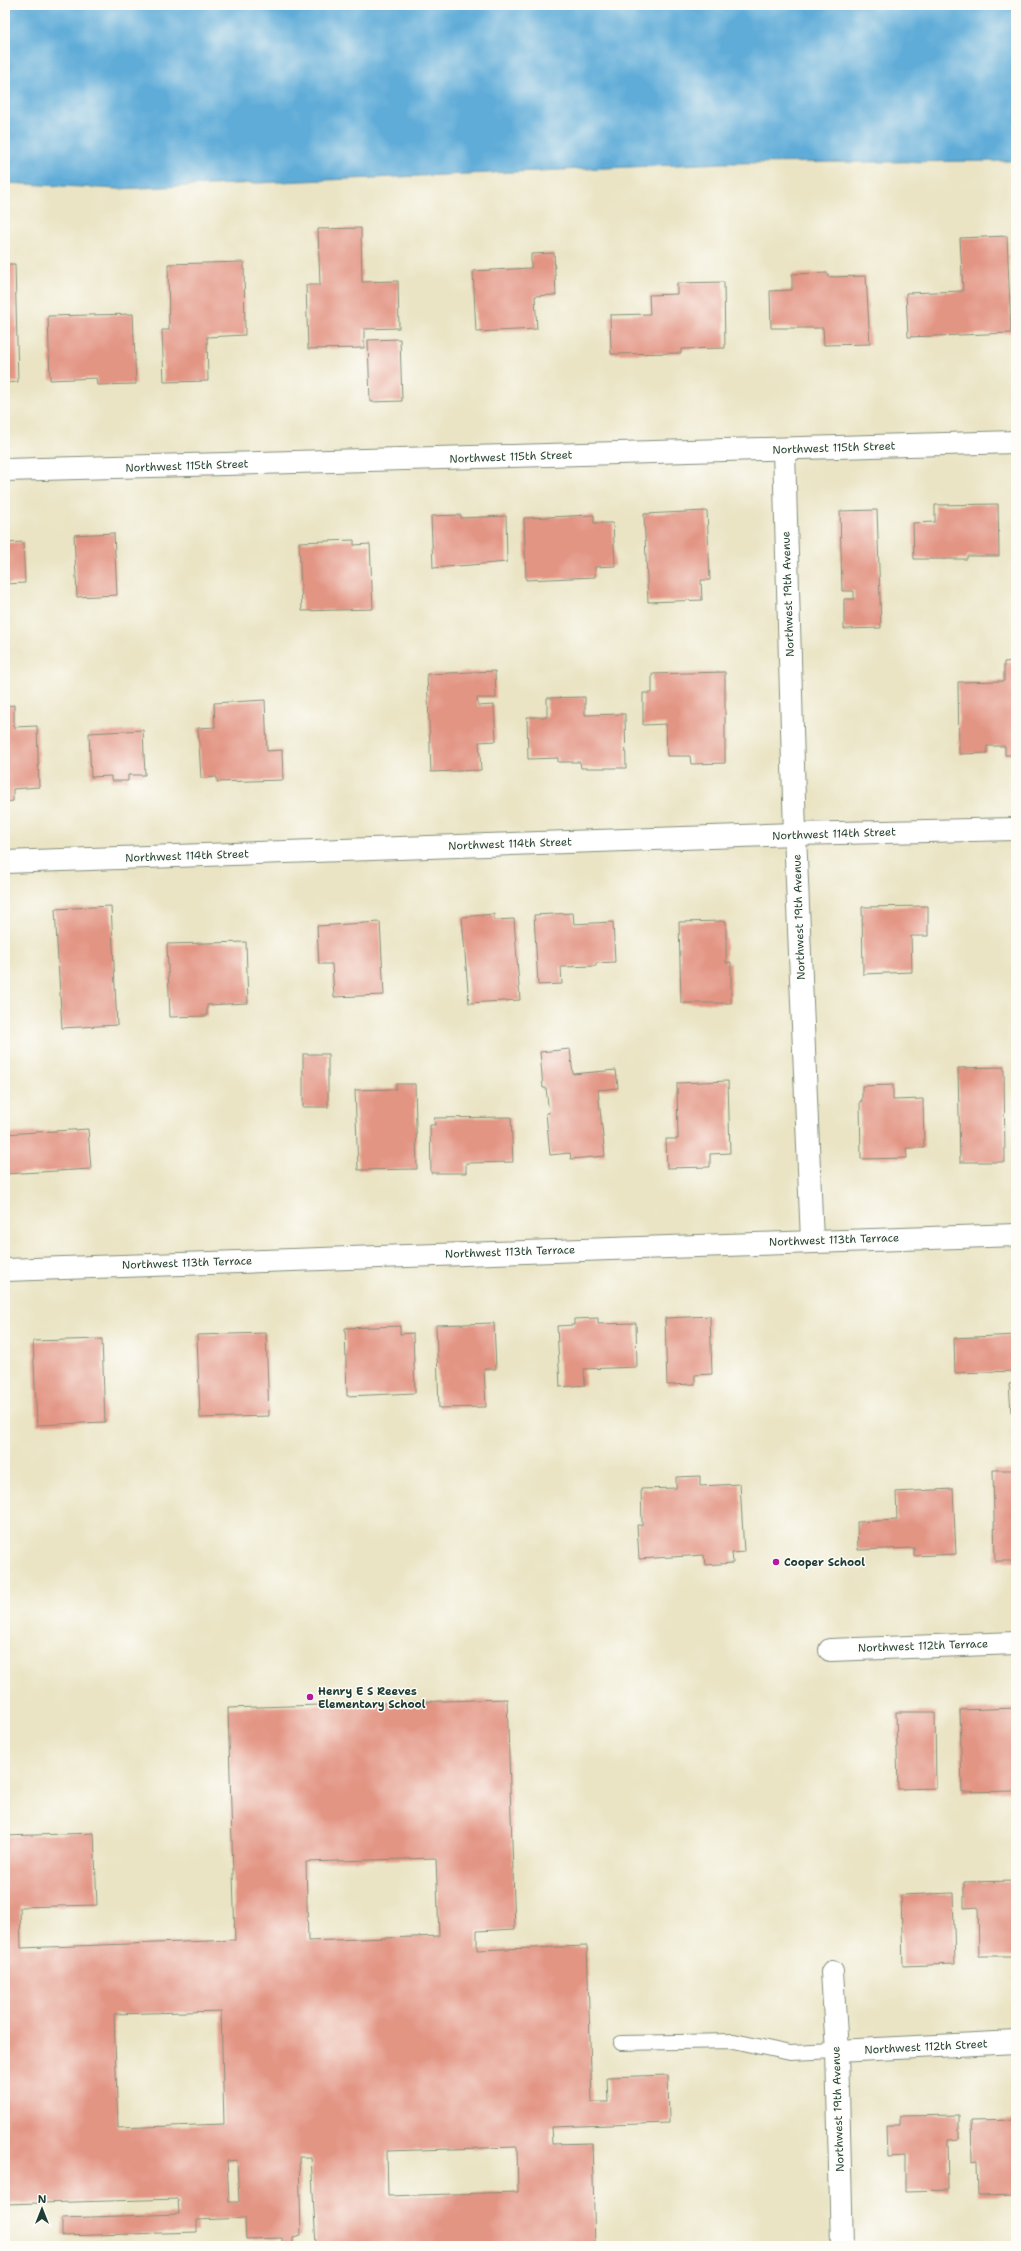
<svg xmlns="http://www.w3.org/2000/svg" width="1021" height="2251" viewBox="0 0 1021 2251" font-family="'Shantell Sans',sans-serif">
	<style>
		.water { fill: #5facd8; stroke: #3f7486 }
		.building { fill: #e39584; fill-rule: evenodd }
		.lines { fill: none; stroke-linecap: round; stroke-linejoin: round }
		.lane-casing { stroke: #84907c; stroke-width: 16 }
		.street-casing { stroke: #84907c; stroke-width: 24 }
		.lane { stroke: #fff; stroke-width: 14 }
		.street { stroke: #fff; stroke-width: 22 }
		.poi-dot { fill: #b5179e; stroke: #fdfcf7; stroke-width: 1.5 }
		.labels { text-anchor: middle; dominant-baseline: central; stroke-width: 3; stroke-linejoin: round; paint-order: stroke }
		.street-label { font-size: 11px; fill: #1f3d34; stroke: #fdfcf7 }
		.poi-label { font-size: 11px; font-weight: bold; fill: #1f3d34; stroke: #fdfcf7; text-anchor: start }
	</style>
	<rect width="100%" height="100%" fill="#fdfcf7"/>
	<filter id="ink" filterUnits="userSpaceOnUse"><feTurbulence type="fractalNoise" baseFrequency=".025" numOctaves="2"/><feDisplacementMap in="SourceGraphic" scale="8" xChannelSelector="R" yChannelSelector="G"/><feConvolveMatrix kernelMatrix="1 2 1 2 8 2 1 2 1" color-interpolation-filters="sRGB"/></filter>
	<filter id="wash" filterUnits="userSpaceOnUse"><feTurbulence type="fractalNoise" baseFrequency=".012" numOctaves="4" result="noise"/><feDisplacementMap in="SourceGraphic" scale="16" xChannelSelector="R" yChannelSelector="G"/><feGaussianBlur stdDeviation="0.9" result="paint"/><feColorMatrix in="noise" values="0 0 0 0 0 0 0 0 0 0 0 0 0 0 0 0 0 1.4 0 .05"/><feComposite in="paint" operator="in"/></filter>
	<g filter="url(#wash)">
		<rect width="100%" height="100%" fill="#eae4c4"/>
		<path class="water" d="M5,5h1011v156l-293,2 -606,26 -112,-6z"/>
		<g id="blocks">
			<g class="building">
				<path d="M361,228l1,54 36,-1 1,47 -35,1v19l-56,1 -2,-64h14l-2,-56z"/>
				<path d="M1007,236l4,97 -103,4 -2,-44 57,-2 -3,-53z"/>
				<path d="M554,253l2,42 -21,1 2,33 -61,3 -3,-61 58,-3v-14z"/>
				<path d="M244,262l1,73 -38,2 1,44 -44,1 -2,-52h7l-1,-66z"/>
				<path d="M5,264h10l3,118 -13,1z"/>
				<path d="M828,273v4l38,-1 4,68 -46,1 -1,-17h-52l-1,-37 22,-1v-16z"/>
				<path d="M724,282l1,66 -44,1v4l-70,1 -1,-39 40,-1 -1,-19 28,-1v-11z"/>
				<path d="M133,314l3,70 -39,1 -1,-7 -46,2 -2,-64z"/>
				<path d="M400,339l2,62 -32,1 -2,-62z"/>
				<path d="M998,504l1,52h-32v3h-53l-1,-36 22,-1v-17z"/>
				<path d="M877,510l4,118 -37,1v-30h10v-8h-12l-2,-80z"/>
				<path d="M707,511l3,69h-9l1,20 -54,2 -4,-88z"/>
				<path d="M461,515v3l45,-2 1,46 -74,6 -2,-52z"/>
				<path d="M594,515v8h19l2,43 -20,1v10l-69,3 -2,-62z"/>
				<path d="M114,533l3,62 -40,2 -3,-62z"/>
				<path d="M354,540v5l16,-1 3,65 -71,2 -3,-69z"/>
				<path d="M23,542l2,41 -20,1v-41z"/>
				<path d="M1016,661v94h-11v-9h-18v7l-28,1 -1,-72 46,-1v-19z"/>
				<path d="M495,671l1,27h-19l1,8 16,-1 2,36 -17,1 2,28 -50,2 -4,-98z"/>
				<path d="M725,672v91l-34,1 -1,-8h-23l-1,-32 -23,1v-32h9v-19z"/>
				<path d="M585,697v18l40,-1 1,54h-45l-1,-6h-22v-4l-30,1 -1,-42h20v-19z"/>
				<path d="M265,700l2,51 15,-1 1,30 -66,2v-5l-16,1 -3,-50 17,-1 -1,-24z"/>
				<path d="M14,705v22l23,-1 2,61 -26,2v12l-8,1v-96z"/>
				<path d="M143,730l2,45h-17v6h-17v-5l-20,1 -2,-44z"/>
				<path d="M111,906l6,119 -55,3 -7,-119z"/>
				<path d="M928,906v30h-17l1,36 -49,2 -1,-67z"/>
				<path d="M573,913l1,11 39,-2 2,40 -19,1v3l-35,1 1,17 -24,1 -4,-70z"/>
				<path d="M494,914v6l20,-1 6,81 -51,3 -7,-86z"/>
				<path d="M726,921v42l5,-1v41h-50l-2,-81z"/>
				<path d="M380,922l4,73 -50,2 -2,-33h-13l-2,-38z"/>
				<path d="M246,942l2,61 -41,2v11l-37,1 -3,-73z"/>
				<path d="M570,1049l3,25 43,-4 2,18 -20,2 7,66 -34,3 -1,-6 -20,2 -4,-42h3l-3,-25h-3l-3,-36z"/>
				<rect x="303" y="1054" width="25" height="53"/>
				<path d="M1014,1061h2v33h-1z"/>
				<path d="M1004,1067l1,95h-45l-2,-94z"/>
				<path d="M728,1081l2,72 -20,1v13l-43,1 -1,-29h12l-1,-56z"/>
				<path d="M396,1084h19l2,85 -59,1 -3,-80 41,-1z"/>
				<path d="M893,1085v15l30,-1 1,49h-18l1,10 -46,1 -1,-58h2v-15z"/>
				<path d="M511,1117l2,45 -47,1v10h-35l-1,-48h5l-1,-7z"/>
				<path d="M88,1129l3,40 -86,5v-40z"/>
				<path d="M710,1316l2,58 -17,1v9l-28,1 -2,-67z"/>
				<path d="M598,1318v6l38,-1 1,44 -53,2 1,16 -25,2 -3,-61 17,-1v-6z"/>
				<path d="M494,1323l2,46h-12l2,38 -47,1 -3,-83z"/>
				<path d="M400,1326v8l13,-1 2,60 -68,3 -2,-68z"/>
				<path d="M266,1333l3,83 -69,2 -3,-83z"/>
				<path d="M1016,1335v36l-61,2 -1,-35z"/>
				<path d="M102,1339l3,83 -68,3 -4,-84z"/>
				<path d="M1016,1383v29h-5l-2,-28z"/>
				<path d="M993,1470h23v91h-21z"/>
				<path d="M700,1476v10l40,-2 4,68 -12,1 1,10 -28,2 -1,-10 -65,4 -2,-34h5l-1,-36 35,-1v-11z"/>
				<path d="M953,1489l3,65 -42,2v-8l-56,2 -1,-28 40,-2 -1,-28z"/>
				<path d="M507,1699l8,230 -38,2v19l110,-4 5,156h16l-1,-25 61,-2 1,48 -118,4 1,17 40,-1 3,103h-279l-5,-89h-12l2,78 -8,2v9h-11v-8l-36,1 -1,-21 -48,2v12l-135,4v-18l117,-4 -1,-15 -173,5v-368l89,-3 3,72 -77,2 1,41 214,-8 -7,-232zM436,1858l3,78 -131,5 -2,-79zM221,2011l3,113 -106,4 -4,-114zM517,2147l1,45 -130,4 -1,-45zM237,2160l2,42h-10l-2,-41z"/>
				<path d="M1016,1708v83l-54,1 -2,-82z"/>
				<path d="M896,1712h39l1,76 -38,1z"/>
				<path d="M1016,1881v75h-37l-1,-49 -14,1v-26z"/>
				<path d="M953,1893l2,71 -52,2 -2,-71z"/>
				<path d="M959,2115v24l-12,1 1,50 -43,1v-35l-18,1 -1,-32h14v-9z"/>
				<path d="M1016,2120v75l-38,1 -1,-36 -5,1 -1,-40z"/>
			</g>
		</g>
	</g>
	<g filter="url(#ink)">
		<use href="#blocks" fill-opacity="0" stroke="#84907c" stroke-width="1"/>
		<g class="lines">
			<g class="lane-casing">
				<path id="lane" d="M621,2043l113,-2 56,12 47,-2"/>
			</g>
			<g class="street-casing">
				<g id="street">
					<path d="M784,450l11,384 17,407"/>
					<path d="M5,470l1011,-28"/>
					<path d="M5,862l790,-28 221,-5"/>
					<path d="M5,1270l1011,-35"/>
					<path d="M830,1650l186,-7"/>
					<path d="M832,1972l5,79 5,195"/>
					<path d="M837,2051l179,-9"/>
				</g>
			</g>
			<use href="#lane" class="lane"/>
			<use href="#street" class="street"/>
		</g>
	</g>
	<g class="poi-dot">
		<circle cx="776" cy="1562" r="4"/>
		<circle cx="310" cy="1697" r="4"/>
	</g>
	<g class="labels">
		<g class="street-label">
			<text transform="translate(834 448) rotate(-2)">Northwest 115th Street</text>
			<text transform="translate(511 457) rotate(-2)">Northwest 115th Street</text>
			<text transform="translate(187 466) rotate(-2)">Northwest 115th Street</text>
			<text transform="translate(788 594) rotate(-92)">Northwest 19th Avenue</text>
			<text transform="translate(834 834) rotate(-2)">Northwest 114th Street</text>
			<text transform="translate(510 844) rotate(-2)">Northwest 114th Street</text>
			<text transform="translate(187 856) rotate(-2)">Northwest 114th Street</text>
			<text transform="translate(799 917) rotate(-92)">Northwest 19th Avenue</text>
			<text transform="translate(834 1240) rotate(-2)">Northwest 113th Terrace</text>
			<text transform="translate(510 1252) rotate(-2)">Northwest 113th Terrace</text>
			<text transform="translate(187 1263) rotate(-2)">Northwest 113th Terrace</text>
			<text transform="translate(923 1646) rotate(-2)">Northwest 112th Terrace</text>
			<text transform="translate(926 2047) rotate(-3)">Northwest 112th Street</text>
			<text transform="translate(838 2109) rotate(-92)">Northwest 19th Avenue</text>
		</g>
		<g class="poi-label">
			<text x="784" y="1562">Cooper School</text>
			<text x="318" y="1691">Henry E S Reeves<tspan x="318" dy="13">Elementary School</tspan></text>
		</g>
	</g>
	<rect width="1021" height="2251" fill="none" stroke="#fdfcf7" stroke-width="20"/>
	<g transform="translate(42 2209)" stroke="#fdfcf7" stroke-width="3" paint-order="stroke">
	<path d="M0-3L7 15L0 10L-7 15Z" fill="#1f3d34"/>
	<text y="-6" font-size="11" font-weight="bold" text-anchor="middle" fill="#1f3d34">N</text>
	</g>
</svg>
